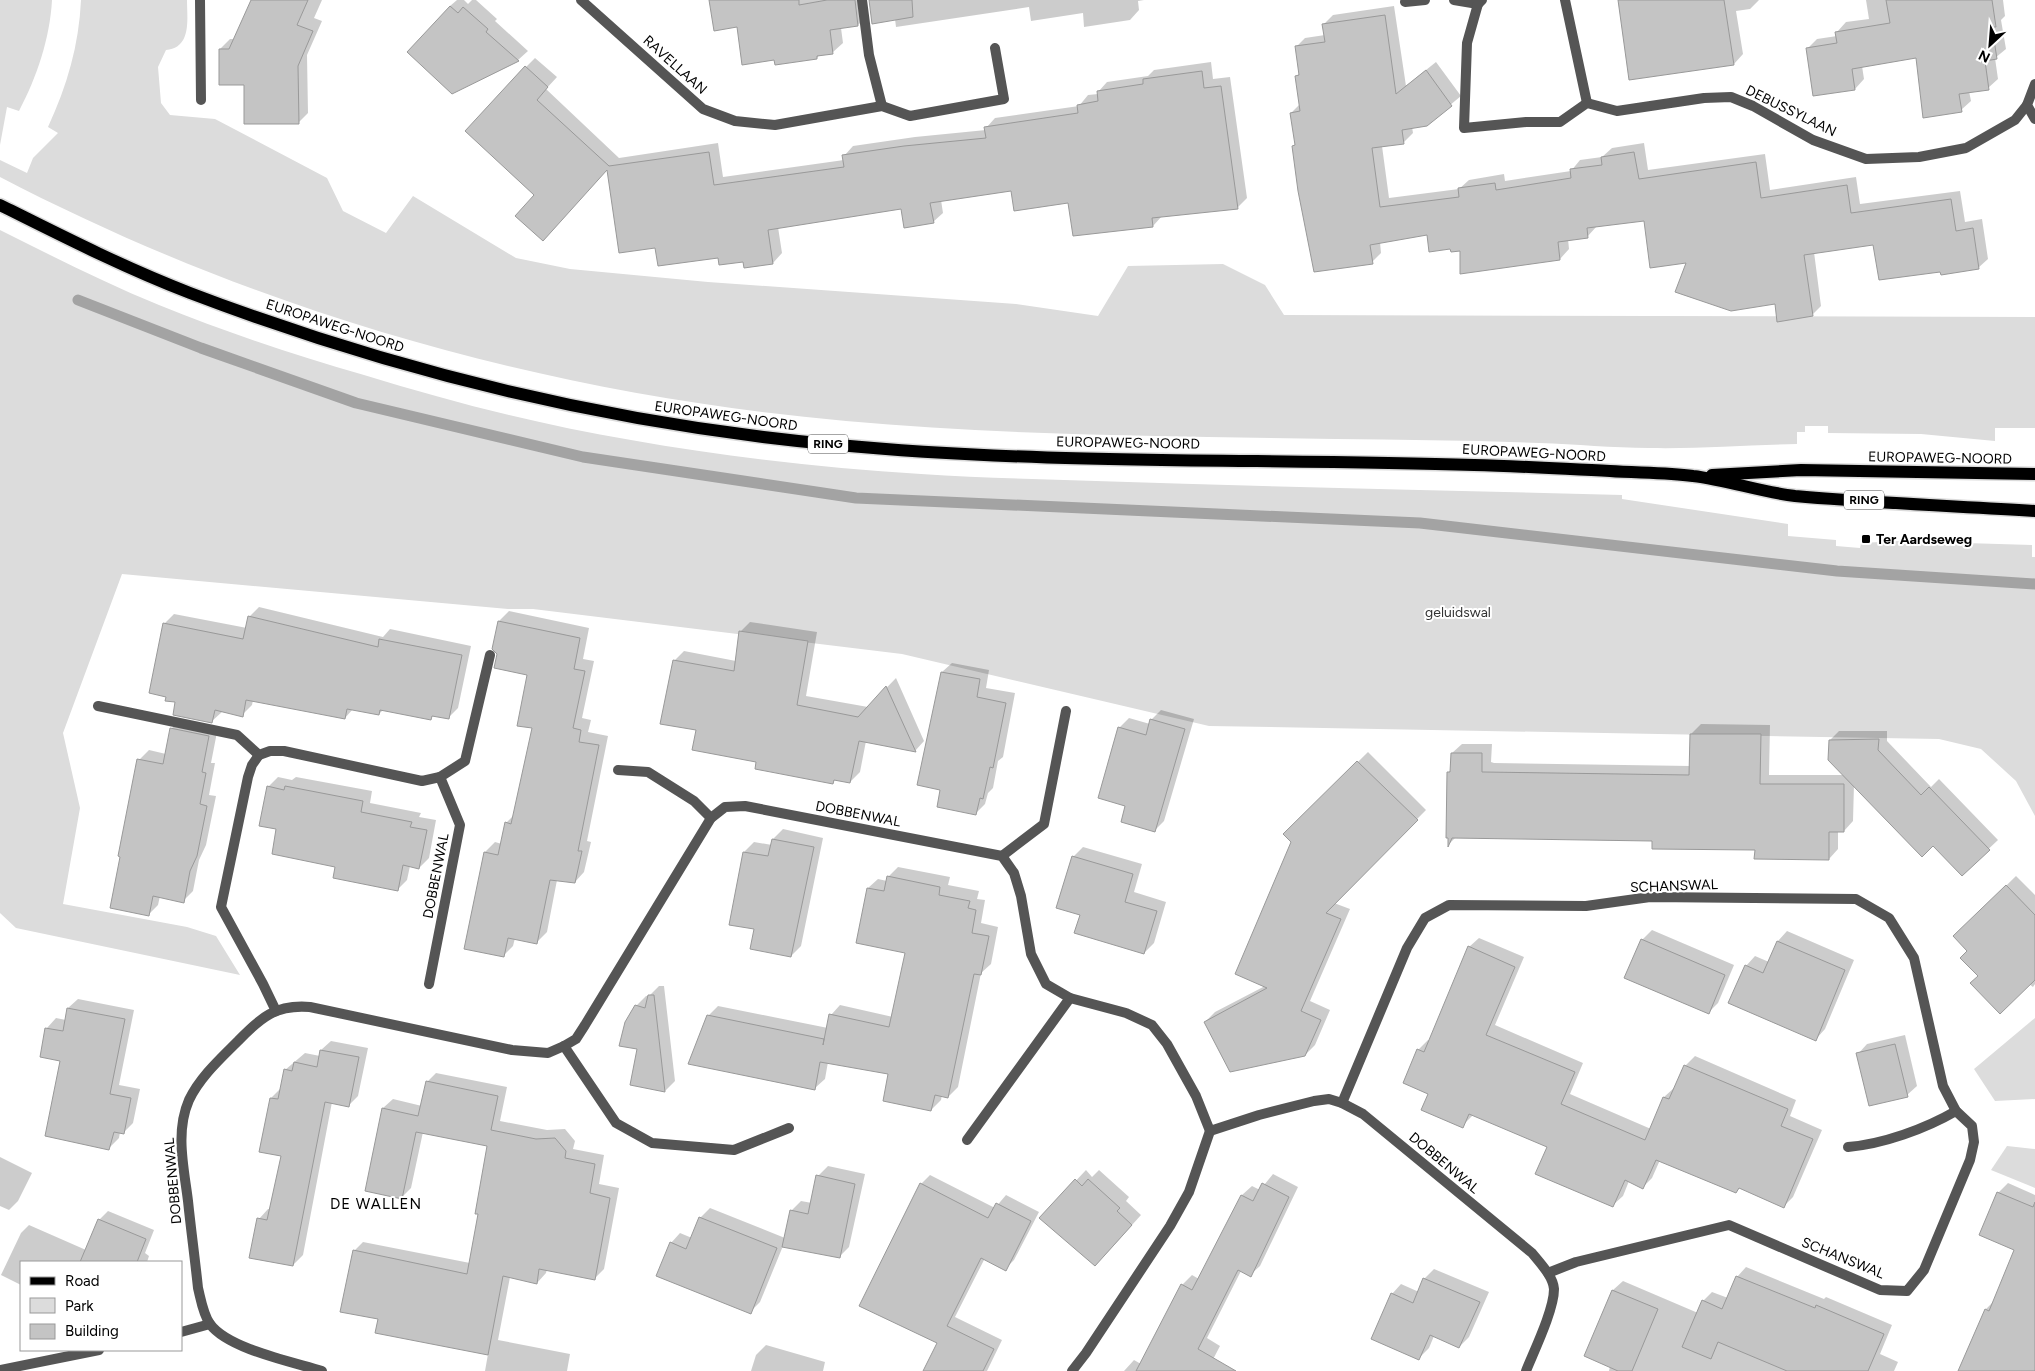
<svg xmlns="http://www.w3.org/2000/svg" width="2035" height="1371" viewBox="0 0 2035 1371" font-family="Figtree,sans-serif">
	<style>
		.green { fill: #dcdcdc }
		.shadow { fill: #0003 }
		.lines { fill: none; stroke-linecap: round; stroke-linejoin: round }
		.stream { stroke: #a3a3a3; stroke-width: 11 }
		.building { fill: #c4c4c4; stroke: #999 }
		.primary-casing { stroke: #dbdbdb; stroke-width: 15 }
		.street { stroke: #555; stroke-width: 10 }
		.primary { stroke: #000; stroke-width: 12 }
		.poi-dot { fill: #000; stroke: #fff; stroke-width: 2 }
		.labels { text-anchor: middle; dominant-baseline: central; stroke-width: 4; stroke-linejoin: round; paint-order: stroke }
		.shield { fill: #fff; stroke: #4c4c4c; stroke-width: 1 }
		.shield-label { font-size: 12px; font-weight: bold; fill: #000 }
		.street-label { font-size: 14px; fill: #000; stroke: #fff }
		.poi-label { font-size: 14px; font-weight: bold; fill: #000; stroke: #fff; text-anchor: start }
		.park-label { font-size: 14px; fill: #333; stroke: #fff }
		.neighbourhood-label { font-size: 15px; letter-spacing: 1px; fill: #000; stroke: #fff }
	</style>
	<rect width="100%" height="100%" fill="#fff"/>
	<g class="green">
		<path d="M0,0h52c-2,38 -15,77 -33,111l-12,-4 -7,38z"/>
		<path d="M81,0h106c0,19 5,48 -21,50l-8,17 3,36 9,12 45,4 112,59 16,33 43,22 27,-37 103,62 54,11 138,13 308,22 82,12 30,-50 95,-2 42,21 19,30 751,2v111h-40v13l-74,-7 -93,-1v-7h-23v6h-8v12c-49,1 -98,5 -148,4 -36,0 -73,-4 -110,-5 -68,-3 -136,-3 -203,-4 -163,-3 -327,-3 -490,-18 -295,-26 -583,-107 -846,-244v-17l27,13 6,-15 25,-25 -10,-6c19,-41 31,-82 33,-127z"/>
		<path d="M0,230c52,26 105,53 159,75 66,27 136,50 205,70 88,27 176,50 267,65 96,17 193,28 290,34 58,4 117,5 175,7 175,6 350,9 526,14v4l166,25v12l48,4v6l24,2 1,-5 38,-2 133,4v12h3v259l-19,-35 -35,-32 -42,-10 -730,-13 -307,-72 -369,-45h-25l-386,-35 -59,159 17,75 -17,96 124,23 29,9 24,39 -224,-47 -16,-15z"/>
		<path d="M2035,1018v81l-40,2 -21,-32z"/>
		<path d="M2007,1146l28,3v39l-44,-18z"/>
	</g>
	<g class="shadow">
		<path d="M252,0h70l-8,18 8,3 -15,34 1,58 -10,10 -53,-39 -25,-35 10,-10h4z"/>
		<path d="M457,0h7l4,4 4,-4h4l21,19 -2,2 33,30 -10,9 -66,33 -2,-87z"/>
		<path d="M710,0h156l2,15 -10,10 -17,3 2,15 -10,9 -13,2 -3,4 -41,1z"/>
		<path d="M870,0h274l-6,1 1,9 -9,10 -46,7 -1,-14 -52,8 -2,-14 -133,20 -1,-8z"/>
		<path d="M1619,0h140l-9,9 -14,2 7,43 -9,10z"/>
		<path d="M1866,0h137l2,16 -4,4 5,29 -11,9 3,21 -10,9 -19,3 2,10 -10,9 -44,-53 -55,9 2,13 -9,10 -47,-41 9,-9 20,-3v-4l9,-10 23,-3z"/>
		<path d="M1394,6l12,80 30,-24 25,34 -35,29 -14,2 1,6 -10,10 -21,3 7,52 70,-9 10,-9 35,-6 1,7 66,-10 9,-11 22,-3 10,-9 32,-5 4,27 117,-16 5,36 86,-13 4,27 100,-13 5,31 17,-3 6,40 -10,9 -37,2 -67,-26 -60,8 7,54 -9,9 -36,-13 -88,-41 -43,-41 -48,6 -10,11 -19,2 1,10 -9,10 -109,-12 -23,-14 -48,9 1,11 -9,9 -79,-116 3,-2 -5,-31 9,-9 -4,-27 4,-4 -4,-26 9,-9 20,-3 -2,-10 10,-10z"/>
		<path d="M535,58l22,19 -11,12 73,69 99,-15 5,34 121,-17v-4l9,-10 62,-9 71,-7v-2l9,-10 84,-12 9,-11 10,-1v-2l9,-10 41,-6 6,-6 57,-8 2,17 17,-2 17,121 -9,9 -76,9 -9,10 -83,-24 -58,-13 -71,11 2,13 -10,9 -31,-15 -124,20 4,26 -9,10 -29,-3 -87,-14 -49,-78 -72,27 -10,-128z"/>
		<path d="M259,607l124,30 7,-8 81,17 -13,62 -10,10 -14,-3 -4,3 -47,-8 -4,4 -26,-5 -8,9 -92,-18 -1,5 -10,10 -20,-3 -10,9 -35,-20 -13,-77 10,-10 73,14 2,-11z"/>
		<path d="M509,611l80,17 -6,31 11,2 -12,57 9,2 -3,12 20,4 -21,105 4,1 -7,30 -9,10 -18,-2 -10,52 -10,10 -22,-4 -2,8 -10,10 -18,-104 10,-10 7,2 4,-21 8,-8 19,-88 -4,-53 -31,-21 1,-32z"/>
		<path d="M750,622l67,10 -11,64 62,11 28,-29 28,63 -9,10 -49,-10 -6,31 -10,10 -14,-3 -4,3 -75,-20 -60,-33 -23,-68 10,-10 52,10 4,-29z"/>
		<path d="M952,663l37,7 -3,18 29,5 -12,64 -5,4 -5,27 -5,5 -3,11 -9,9 -34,-24v-117z"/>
		<path d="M1161,710l33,9 -30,102 -9,9 -28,-25 -8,-77 10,-10 21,6 1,-4z"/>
		<path d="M181,719l37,8 -7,36h4l-6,32 7,1 -10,49 -7,15 -6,31 -10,10 -23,-5 -2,9 -10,10 -9,-155 10,-10 17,4 5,-25z"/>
		<path d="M1701,724l69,1 -1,50h76l-15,-35 9,-9h48v10l44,46 8,-8 59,61 -36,34 -29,-29 -79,-61 -1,37 -9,10h-6v18l-9,10 -73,-10 -103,-10 -197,-2 -7,7v-72l3,-3v-16l10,-9h30l-1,18 3,1 197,3v-32z"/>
		<path d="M1368,752l58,58 -92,93 16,6 -40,92 20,9 -15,35 -10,10 -100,-33 10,-10 50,-26 27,-144 -7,-8z"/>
		<path d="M278,777l14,3 4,-3 76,14 -2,12 51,10 -2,4 17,3 -7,38 -10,10 -9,-2 -3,14 -10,10 -61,-24 -58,-38 -10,-41z"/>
		<path d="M783,829l40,9 -22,108 -10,10 -35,-28 -12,-76 10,-10 18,3 1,-6z"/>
		<path d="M1083,847l59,17 -8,28 32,10 -12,41 -10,10 -63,-38 -8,-58z"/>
		<path d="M898,867l52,10 -2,8 31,6 -2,8 8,1 -4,23 17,4 -7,37 -10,9 -23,114 -10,10 -6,-2 -1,5 -10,10 -41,-37 -62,-11 -3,17 -10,9 -107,-72 10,-10 110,22 3,-13 9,-10 53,12 13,-65 -38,-64 10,-9 9,2 1,-4z"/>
		<path d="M2016,876l19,19v89l-2,3 -4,-3 -50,-8 -10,-25 -14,-15z"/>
		<path d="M1652,930l82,35 -16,38 -10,10 -66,-73z"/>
		<path d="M1787,931l67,29 -29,69 -9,10 -70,-73 9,-10 14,6 9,-21z"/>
		<path d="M1479,938l45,19 -29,68 88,38 -13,31 81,35 13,-32 10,-9 1,1 10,-23 10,-10 101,44 -6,16 32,14 -29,67 -9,9 -44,-19 -4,5 -76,-32 -8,18 -9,9 -14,-6 -6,15 -10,9 -65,-58 -75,-32 -11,11 -32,-33 -12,-43 10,-10 2,1 39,-94z"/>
		<path d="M659,986h5l11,95 -10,10 -34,-7 7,-36 -2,-42 10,-10h3z"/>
		<path d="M78,999l56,11 -15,75 21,4 -7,34 -10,10 -3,-1 -1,6 -10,10 -47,-88 -21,-4 6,-28 9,-10 10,2 2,-12z"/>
		<path d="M1905,1035l12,51 -10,9 -49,-41 9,-10z"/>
		<path d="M331,1041l37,7 -10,48 -10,10 -16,-4 -29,153 -10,10 -34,-46 9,-10h3l12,-54 -23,-4 11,-53 10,-10 4,-18 20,-17 15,3 1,-6z"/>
		<path d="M436,1073l71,14 -7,34 47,9 18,-1 10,12 -2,8 31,6 -5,29 20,4 -15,81 -10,10 -47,-10 -1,4 -9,10 -27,-6 -12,63 72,14 -3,17h-82l3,-17 -111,-22 2,-14 -25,-67 9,-9 107,21 10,-50 9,-68 -66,-13 -12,56 -9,9 -19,-89 10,-9 29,7 5,-24z"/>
		<path d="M0,1157l32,16 -14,28 -9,9 -9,-4z"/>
		<path d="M828,1166l37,8 -16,73 -10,10 -56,-11 -23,56 -10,10 -79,-69 9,-10 12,5 8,-20 10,-10 75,30 6,-27 10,-10 11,2 6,-27z"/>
		<path d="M1086,1170l6,7 7,-7 30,27 -3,4 15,14 -36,40 -64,-37z"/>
		<path d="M1273,1174l25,13 -38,79 -10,9 -9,-4 -34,67 13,8 -13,25h-83l10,-11 7,4 41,-79 10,-10 7,4 43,-84 10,-9 8,4z"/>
		<path d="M930,1175l65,33 11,-13 33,17 -25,48 -9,9 -20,-11 -30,59 47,23 -15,31h-48l-1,-28 -17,-159z"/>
		<path d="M2008,1183l27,12v176h-36l-13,-62 9,-9 21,-50 -18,-57z"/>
		<path d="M108,1211l46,19 -9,23 4,3 -2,6h-126v23l-20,-10 20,-42 8,-8 57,25 13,-30z"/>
		<path d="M1746,1267l78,32 2,-2 66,28 -12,29 18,8 -4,9h-285l1,-5 -25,-10 28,-66 10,-9 75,32 5,-12 9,-9 16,6 9,-21z"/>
		<path d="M1434,1269l55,23 -20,45 -10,10 -25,-11 -5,12 -10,10 -27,-64 9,-10 18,8 5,-13z"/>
		<path d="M766,1345l59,17 -2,9h-72l5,-16z"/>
	</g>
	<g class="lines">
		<path class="stream" d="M78,300l123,48 155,55 227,54 273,41 564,25 417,48 198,13"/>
	</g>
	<g class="building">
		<path d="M251,0h57l-11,25 16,6 -15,35 1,58h-55v-39h-25v-36h10z"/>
		<path d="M709,0h90v5l28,-5h28l3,26 -28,4 3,24 -16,2v3l-42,6 -1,-5 -32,5 -5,-38 -23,4z"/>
		<path d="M869,0h43l1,17 -41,7z"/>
		<path d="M1618,0h106l10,65 -105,15z"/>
		<path d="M1886,0h106l4,27h-4l5,32 -12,2 4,29 -30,4 3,18 -39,6 -7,-60 -64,11 3,21 -42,6 -7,-48 31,-5 -2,-11 55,-9z"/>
		<path d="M450,6l8,7 5,-6 25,22 -2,3 33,29 -67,33 -45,-42z"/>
		<path d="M1385,15l11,79 30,-24 26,36 -25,20 -25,4 2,14 -32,4 8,59 79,-10 -1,-9 37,-5 1,7 75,-12 -1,-9 32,-4 -1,-8 33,-5 5,27 117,-17 5,36 86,-13 4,28 100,-14 5,32 17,-3 6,41 -38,6 -1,-3 -61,8 -6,-35 -69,10 9,61 -36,6 -2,-18 -44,7 -56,-19 11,-29 -36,5 -6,-47 -57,7 1,10 -30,4 2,18 -100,14v-23l-9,1 -1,-3 -21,3 -2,-17 -57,10 3,19 -59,8 -16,-81 -6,-45 3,-1 -5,-32 10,-2 -5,-35 4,-1 -4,-29 30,-4 -3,-18z"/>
		<path d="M525,66l23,21 -11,13 72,66 100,-14 5,33 130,-18 -2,-12 62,-9 82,-8 -2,-11 94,-14 -1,-8 21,-4 -1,-10 46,-7v-5l59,-8 2,17 17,-2 17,123 -86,9 1,9 -80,9 -5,-33 -54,8 -3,-20 -81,12 4,20 -30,5 -3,-19 -133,21 5,34 -29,4 -1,-6 -24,3 -1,-7 -60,8 -3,-18 -36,5 -12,-83 -64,71 -28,-25 19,-21 -69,-64z"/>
		<path d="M248,616l130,31 1,-8 83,16 -13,64 -17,-3 -1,4 -51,-10 -1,5 -32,-6 -2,10 -99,-19 -3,17 -28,-7 -3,13 -39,-8 2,-13 -10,-1 1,-4 -17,-4 14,-70 80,16z"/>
		<path d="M498,621l82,17 -6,31 11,2 -12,57 8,2 -2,12 20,3 -21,106h4l-7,32 -25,-3 -13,64 -29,-6 -4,19 -40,-8 20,-97 14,3 7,-33 6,2 21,-96 -15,-2 10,-51 -33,-7 3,-14 -5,-5z"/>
		<path d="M739,631l69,10 -11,64 61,12 28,-31 30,66 -57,-11 -9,42 -16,-3 -1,4 -78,-15 1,-7 -64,-12 4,-20 -36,-6 13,-64 61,11z"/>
		<path d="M941,672l39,7 -3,18 29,6 -13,65 -3,-1 -7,32 -3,-1 -4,17 -39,-8 3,-17 -23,-5z"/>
		<path d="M1150,719l35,10 -30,103 -34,-10 4,-16 -27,-8 20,-71 28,8z"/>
		<path d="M170,728l39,8 -7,36 4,1 -6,31 7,2 -10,50 -7,15 -6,32 -31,-7 -4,20 -39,-8 10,-51 -2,-1 19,-97 26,5z"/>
		<path d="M1690,734h71l-1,50h84v48h-15v28l-75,-1 1,-9 -103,-1v-8l-200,-3 -4,9v-9h-2l1,-66h3l1,-19h31v19h2l205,3z"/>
		<path d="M1879,739l-1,11 43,45 8,-8 61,63 -28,26 -29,-30 -11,11 -94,-97 1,-20z"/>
		<path d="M1357,761l61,59 -92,93 15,6 -40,92 20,9 -16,36 -75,16 -26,-50 63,-34 -32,-14 56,-132 -8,-8z"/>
		<path d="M267,786l17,4 1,-4 78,15 -2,11 51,10 -2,5 17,3 -8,39 -16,-4 -5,26 -65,-13 2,-11 -63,-13 4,-25 -17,-3z"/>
		<path d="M772,839l42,8 -23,110 -41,-8 4,-20 -25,-4 14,-73 25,4z"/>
		<path d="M1072,856l61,18 -8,28 32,9 -13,43 -70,-21 6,-18 -24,-7z"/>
		<path d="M887,876l53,11 -1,8 31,6 -2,7 8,2 -4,23 17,3 -8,39 -7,-1 -26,124 -13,-3 -4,16 -48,-10 5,-27 -68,-12 -5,28 -127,-26 19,-49 117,24 -1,6 6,-31 60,13 16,-74 -49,-10 11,-55 17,3z"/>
		<path d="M2006,885l29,30v65l-35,34 -30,-31 8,-7 -18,-18 7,-7 -14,-15z"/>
		<path d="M1641,939l84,36 -16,39 -85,-36z"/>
		<path d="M1777,941l68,29 -29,71 -88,-38 17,-38 18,8z"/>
		<path d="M1468,946l47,21 -29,68 89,37 -14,32 84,36 18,-43 6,2 15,-34 104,44 -7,17 32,13 -29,69 -45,-20 -3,5 -80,-33 -13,29 -18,-9 -12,27 -78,-33 12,-27 -78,-33 -6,14 -42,-18 7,-16 -25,-11 14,-34 7,3z"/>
		<path d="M648,995h6l11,97 -35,-7 7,-36 -18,-3 6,-24 10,-17 10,3z"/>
		<path d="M67,1008l58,11 -15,75 21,4 -7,36 -10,-2 -5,18 -64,-14 15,-75 -20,-4 5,-29 18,3z"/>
		<path d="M1895,1044l13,53 -39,9 -13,-53z"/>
		<path d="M320,1050l39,7 -10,50 -24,-5 -32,164 -44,-8 8,-40 10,2 14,-64 -22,-4 11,-54 8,1 6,-30 8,2 2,-9 23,5z"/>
		<path d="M426,1081l72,15 -7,34 45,9 19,-1 11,13 -1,7 30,6 -5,29 20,5 -15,82 -56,-11 -2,15 -34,-8 -15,79 -113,-22 3,-14 -38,-7 13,-62 114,24 11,-60h-3l12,-68 -71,-14 -14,67 -37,-8 17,-83 36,8z"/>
		<path d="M816,1175l39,9 -15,74 -58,-11 8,-37 18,4z"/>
		<path d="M1075,1179l7,7 6,-7 32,29 -3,3 15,14 -37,41 -56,-48z"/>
		<path d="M920,1183l68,35 8,-15 35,18 -25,50 -25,-13 -34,68 47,23 -11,22h-60l14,-28 -78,-37z"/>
		<path d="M1262,1183l27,14 -38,80 -13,-7 -40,79 38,22h-100l45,-87 11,6 49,-95 12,6z"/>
		<path d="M1997,1192l36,15 2,-5v169h-77l27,-62 4,2 25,-61 -35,-15z"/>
		<path d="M699,1217l78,31 -26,66 -95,-38 14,-34 16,7z"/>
		<path d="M98,1219l48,20 -9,23h-57z"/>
		<path d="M1736,1276l79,32 1,-3 68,29 -16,37h-81l-69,-29 -7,17 -29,-12 20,-47 20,9z"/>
		<path d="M1423,1278l57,24 -21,46 -29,-13 -11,25 -48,-21 20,-46 22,10z"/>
		<path d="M1612,1290l46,19 -26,62h-14l-34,-15z"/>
	</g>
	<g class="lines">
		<g class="primary-casing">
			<g id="primary">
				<path d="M0,205c62,31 125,63 190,88 207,79 426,132 648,152 211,20 424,13 636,20 45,1 91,4 136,6 27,2 56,1 83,5 34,4 68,16 102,20 80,7 160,10 240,15"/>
				<path d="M1712,475l89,-5 234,4"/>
			</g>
		</g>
		<g class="street">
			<path d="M200,0l1,100"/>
			<path d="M581,0l122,109 32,12 40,4 107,-19 28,10 94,-17 -9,-51"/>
			<path d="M862,0l7,55 13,51"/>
			<path d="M1454,0l24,4 4,-4"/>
			<path d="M1565,0l22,103"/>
			<path d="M1405,2l20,-2"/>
			<path d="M1478,4l-11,39 -3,85 62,-6h34l27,-19 30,8 87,-13 27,-1 22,9 60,34 53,19 53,-2 47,-9 49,-28 12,-15"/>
			<path d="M2035,84l-8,21 8,14"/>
			<path d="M98,706l139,29 22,20 11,-4h14l138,30 18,-4"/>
			<path d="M259,755l-7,10 -4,12 -27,130 42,77 13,27"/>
			<path d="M618,770l30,2 46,29 17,17"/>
			<path d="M1002,856l42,-32 22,-113"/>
			<path d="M429,984l31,-159 -20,-48 25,-16 25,-106"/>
			<path d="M564,1046l52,77 36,20 82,7 55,-22"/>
			<path d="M1342,1103l65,-155 18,-30 24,-13 137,1 64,-9 206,2 33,19 25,40 29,128 13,25 16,15 2,16 -4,18 -46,110 -17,21 -27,-1 -151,-65 -153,37 -28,11"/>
			<path d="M967,1140l103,-142"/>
			<path d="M1848,1147c35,-3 77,-18 108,-36"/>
			<path d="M181,1332l29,-8"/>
			<path d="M0,1370l99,-20"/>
			<path d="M322,1371c-29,-9 -94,-22 -112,-47 -7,-10 -9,-24 -12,-36 -3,-29 -7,-58 -10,-87 -4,-33 -13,-69 1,-101 11,-23 31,-41 49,-59 22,-23 38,-37 72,-34l202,43 36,3 16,-7 12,-7 9,-14 126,-207 14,-11 20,-1 257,50 12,17 7,23 10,58 15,30 24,14 56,15 26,12 15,19 29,52 14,35 49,-16 55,-14 15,-2 13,4 21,11 169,139c8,10 21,23 22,36 0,21 -20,62 -28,82"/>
			<path d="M1072,1371l14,-18 84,-127 19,-34 21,-61"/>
		</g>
		<use href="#primary" class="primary"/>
	</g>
	<rect class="poi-dot" x="1861" y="534" width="10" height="10" rx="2.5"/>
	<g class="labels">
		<g class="shield">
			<rect x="808" y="434.5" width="40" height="19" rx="4"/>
			<rect x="1844" y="490.5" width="40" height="19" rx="4"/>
		</g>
		<g class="shield-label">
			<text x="828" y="444">RING</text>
			<text x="1864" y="500">RING</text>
		</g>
		<g class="street-label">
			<text transform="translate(675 65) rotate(42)">RAVELLAAN</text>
			<text transform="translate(1791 111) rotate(26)">DEBUSSYLAAN</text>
			<text transform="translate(335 326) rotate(18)">EUROPAWEG-NOORD</text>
			<text transform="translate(726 416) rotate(8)">EUROPAWEG-NOORD</text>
			<text transform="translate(1128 443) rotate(1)">EUROPAWEG-NOORD</text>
			<text transform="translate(1534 453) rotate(3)">EUROPAWEG-NOORD</text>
			<text transform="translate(1940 458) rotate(1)">EUROPAWEG-NOORD</text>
			<text transform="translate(858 814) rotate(11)">DOBBENWAL</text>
			<text transform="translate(436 876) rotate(-79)">DOBBENWAL</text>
			<text transform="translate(1674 886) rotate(-2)">SCHANSWAL</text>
			<text transform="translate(1444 1163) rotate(40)">DOBBENWAL</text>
			<text transform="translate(173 1181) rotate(-95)">DOBBENWAL</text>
			<text transform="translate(1843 1258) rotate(22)">SCHANSWAL</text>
		</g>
		<g class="poi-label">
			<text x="1876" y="539">Ter Aardseweg</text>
		</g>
		<g class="park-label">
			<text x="1458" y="612">geluidswal</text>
		</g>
		<g class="neighbourhood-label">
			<text x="376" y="1204">DE WALLEN</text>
		</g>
	</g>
	<rect x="20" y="1261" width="162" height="90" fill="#ffffff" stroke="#999999"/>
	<rect x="30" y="1277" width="25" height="8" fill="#000000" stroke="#999999"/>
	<text x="65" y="1286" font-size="15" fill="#000000">Road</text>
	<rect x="30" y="1298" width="25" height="15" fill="#dcdcdc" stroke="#999999"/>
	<text x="65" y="1311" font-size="15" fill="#000000">Park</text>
	<rect x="30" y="1324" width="25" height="15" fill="#c4c4c4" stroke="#999999"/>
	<text x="65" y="1336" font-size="15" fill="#000000">Building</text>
	<g transform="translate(1990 45) rotate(206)" stroke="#ffffff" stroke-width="4" paint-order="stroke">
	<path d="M0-4L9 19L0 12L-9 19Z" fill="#000000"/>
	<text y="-8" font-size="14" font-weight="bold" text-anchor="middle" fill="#000000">N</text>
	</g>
</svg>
